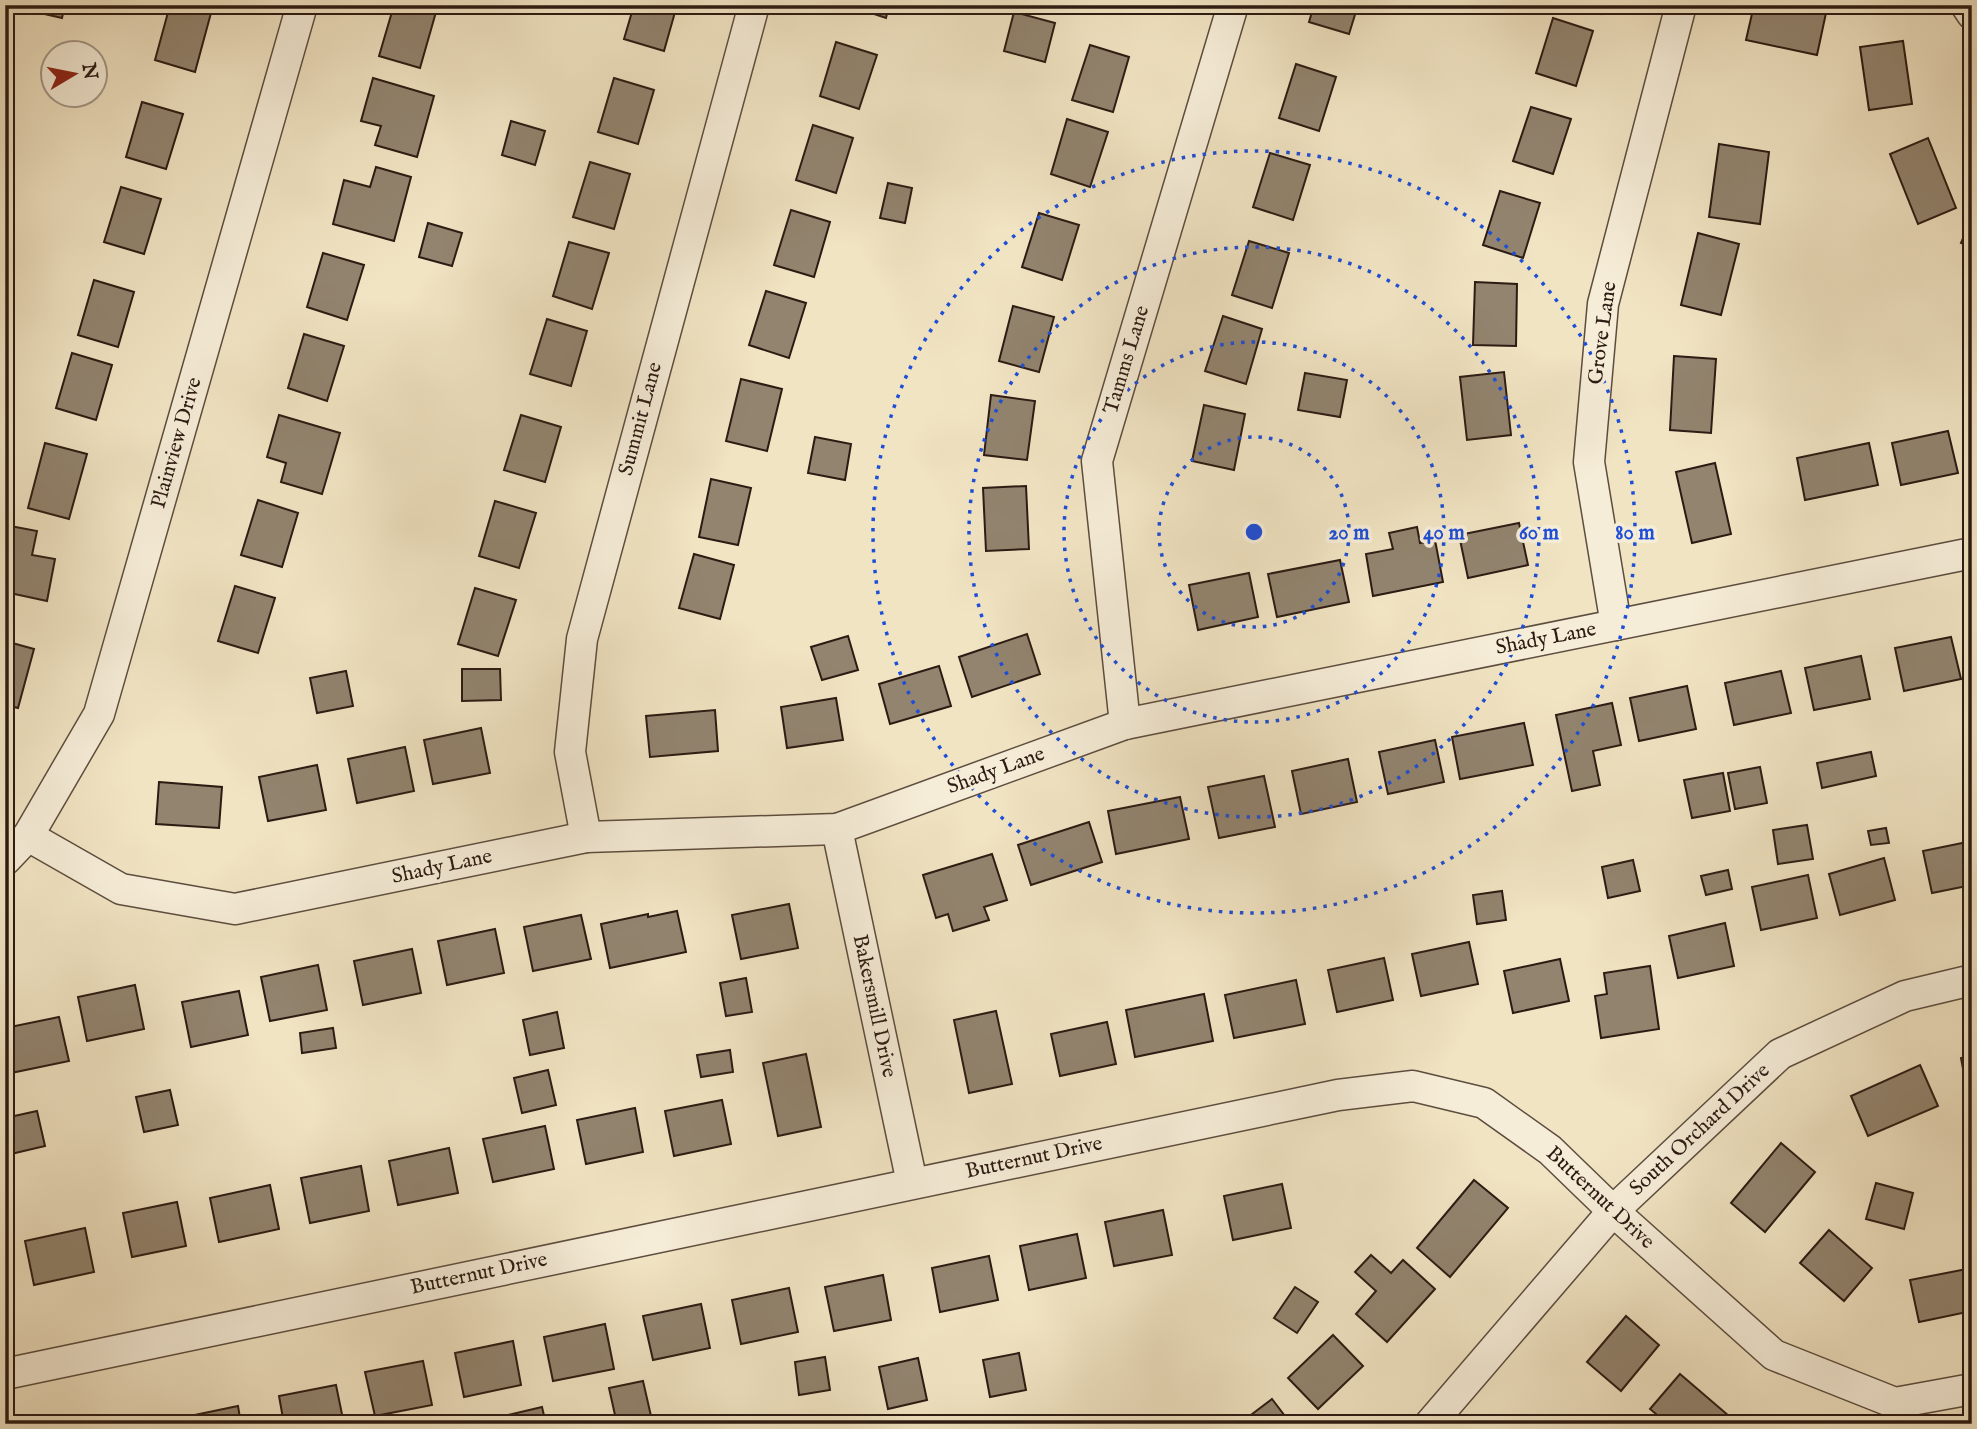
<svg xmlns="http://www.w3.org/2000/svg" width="1977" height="1429" viewBox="0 0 1977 1429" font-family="'IM FELL English',serif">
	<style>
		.building { fill: #92846f; stroke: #2c1b13; stroke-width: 2 }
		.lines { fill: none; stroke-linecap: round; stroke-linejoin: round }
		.street-casing { stroke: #5d4d3f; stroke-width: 33 }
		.street { stroke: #f6edd8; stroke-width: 30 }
		.ring { fill: none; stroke: #1d4ed8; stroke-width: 3.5; stroke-dasharray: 3.5 7 }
		.labels { text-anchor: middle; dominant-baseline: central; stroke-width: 7; stroke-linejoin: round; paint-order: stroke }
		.street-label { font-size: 21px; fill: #2c1b13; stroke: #f6edd8 }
		.centre { fill: #1d4ed8; stroke: #f6edd8; stroke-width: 3.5 }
		.ring-label { font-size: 21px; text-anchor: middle; font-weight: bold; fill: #1d4ed8; stroke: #f6edd8; stroke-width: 7; stroke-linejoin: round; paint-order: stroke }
	</style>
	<rect width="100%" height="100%" fill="#f1e4c3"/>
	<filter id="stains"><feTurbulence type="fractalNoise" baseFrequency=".00286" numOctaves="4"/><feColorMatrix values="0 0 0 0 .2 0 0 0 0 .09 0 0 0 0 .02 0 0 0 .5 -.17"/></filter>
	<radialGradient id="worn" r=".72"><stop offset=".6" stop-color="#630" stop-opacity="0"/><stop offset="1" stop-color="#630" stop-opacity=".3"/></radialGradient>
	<g class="building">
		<path d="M28,5h37l-3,13 -35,-8z"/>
		<path d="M170,5h13l28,8 -16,59 -40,-12z"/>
		<path d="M394,5h44l-18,63 -41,-12z"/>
		<path d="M634,5h43l-13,46 -40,-12z"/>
		<path d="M847,5h42l-3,13z"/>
		<path d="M1314,5h44l-9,29 -40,-12z"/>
		<path d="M1575,5h29l-3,9z"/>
		<path d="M1754,5h35l37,8 -9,42 -71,-15z"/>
		<path d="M1014,12l41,11 -10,39 -41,-11z"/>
		<path d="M1553,18l40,13 -17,55 -40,-13z"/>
		<path d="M1903,41l9,63 -43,6 -9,-63z"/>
		<path d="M836,42l41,13 -18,54 -39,-13z"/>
		<path d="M1090,45l39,12 -16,55 -41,-12z"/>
		<path d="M1296,64l40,13 -17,54 -40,-13z"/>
		<path d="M373,78l61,18 -17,61 -42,-12 6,-19 -20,-5z"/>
		<path d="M614,78l40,12 -16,54 -40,-12z"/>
		<path d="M142,102l41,12 -17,55 -40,-12z"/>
		<path d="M1531,107l40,12 -18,55 -40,-13z"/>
		<path d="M1067,119l41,13 -18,55 -39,-13z"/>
		<path d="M511,121l34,10 -10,34 -33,-10z"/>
		<path d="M813,125l40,13 -17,55 -40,-13z"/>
		<path d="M1928,138l28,70 -38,16 -28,-70z"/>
		<path d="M1719,144l50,8 -9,72 -51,-7z"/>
		<path d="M1270,153l40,12 -17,55 -40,-13z"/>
		<path d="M590,162l40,12 -16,55 -41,-12z"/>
		<path d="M376,167l35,10 -17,64 -61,-17 11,-44 26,7z"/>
		<path d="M888,183l24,5 -7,35 -25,-5z"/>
		<path d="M121,187l40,12 -17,55 -40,-12z"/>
		<path d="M1500,191l40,12 -17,55 -40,-13z"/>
		<path d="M791,210l39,12 -16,55 -40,-12z"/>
		<path d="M1039,213l40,12 -17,55 -40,-13z"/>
		<path d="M1972,218v29l-11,-4z"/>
		<path d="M428,223l34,10 -10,33 -33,-9z"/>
		<path d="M1698,233l41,11 -18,71 -40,-10z"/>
		<path d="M1249,241l40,12 -17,55 -40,-13z"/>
		<path d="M569,242l40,11 -17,56 -39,-13z"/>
		<path d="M323,253l41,12 -17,55 -40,-13z"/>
		<path d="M94,280l40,12 -16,55 -40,-12z"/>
		<path d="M1475,282l42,2 -1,62 -43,-1z"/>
		<path d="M766,291l40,12 -17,55 -40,-13z"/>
		<path d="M1013,306l41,11 -15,55 -40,-11z"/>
		<path d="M1223,316l39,13 -16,55 -41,-13z"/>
		<path d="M547,319l40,12 -16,55 -41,-12z"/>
		<path d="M304,334l40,12 -17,55 -39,-13z"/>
		<path d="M72,353l40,12 -16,55 -40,-12z"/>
		<path d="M1674,356l42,3 -5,74 -41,-3z"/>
		<path d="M1504,372l7,63 -44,5 -7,-63z"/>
		<path d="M1305,373l42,7 -7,37 -42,-7z"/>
		<path d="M741,379l41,10 -15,62 -41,-10z"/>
		<path d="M991,395l44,6 -8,59 -43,-5z"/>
		<path d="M1204,405l41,9 -11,56 -42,-9z"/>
		<path d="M279,415l61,18 -18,61 -41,-12 5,-19 -19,-6z"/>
		<path d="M521,415l40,12 -16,55 -41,-12z"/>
		<path d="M1948,431l10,42 -57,12 -9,-42z"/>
		<path d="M815,437l36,7 -6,36 -37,-7z"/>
		<path d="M45,443l42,11 -18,65 -41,-11z"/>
		<path d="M1869,443l9,42 -73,15 -8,-42z"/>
		<path d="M1715,463l16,71 -39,9 -16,-71z"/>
		<path d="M711,479l40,9 -13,57 -39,-8z"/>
		<path d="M1026,486l3,63 -43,2 -3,-63z"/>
		<path d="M258,500l40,13 -16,54 -41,-12z"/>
		<path d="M495,501l41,12 -17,55 -40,-12z"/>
		<path d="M1519,523l9,42 -60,13 -9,-43z"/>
		<path d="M5,525l32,6 -5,24 23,4 -8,42 -42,-9z"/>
		<path d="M1417,527l3,16 15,-3 8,42 -70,14 -7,-42 27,-5 -4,-16z"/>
		<path d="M694,554l40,11 -14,54 -41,-11z"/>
		<path d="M1340,560l9,42 -72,15 -9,-43z"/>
		<path d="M1249,573l9,44 -60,13 -9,-45z"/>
		<path d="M235,586l40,12 -17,55 -40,-12z"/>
		<path d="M475,588l41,12 -18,56 -40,-12z"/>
		<path d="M1027,634l13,40 -68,23 -13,-40z"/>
		<path d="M848,636l10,34 -36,10 -11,-33z"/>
		<path d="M1951,637l10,42 -57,12 -9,-43z"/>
		<path d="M5,641l29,8 -16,59 -13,-3z"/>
		<path d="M1861,656l9,43 -56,11 -9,-42z"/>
		<path d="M939,666l12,40 -61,18 -11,-40z"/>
		<path d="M462,669h38l1,31 -39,1z"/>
		<path d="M346,671l7,35 -36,7 -7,-35z"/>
		<path d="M1781,671l10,42 -57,12 -9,-42z"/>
		<path d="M1687,686l9,43 -57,12 -9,-43z"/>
		<path d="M836,698l7,42 -56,8 -6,-41z"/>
		<path d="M1612,703l9,42 -28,6 7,34 -28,6 -16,-76z"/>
		<path d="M715,710l3,41 -68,6 -4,-41z"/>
		<path d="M1524,723l9,42 -73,14 -8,-42z"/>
		<path d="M481,728l9,45 -57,11 -9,-44z"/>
		<path d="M1435,740l9,42 -56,12 -9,-42z"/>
		<path d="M405,747l9,44 -57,12 -9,-44z"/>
		<path d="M1871,752l5,24 -54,12 -5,-25z"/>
		<path d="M1348,759l9,43 -56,12 -9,-43z"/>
		<path d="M317,765l9,45 -58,11 -9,-44z"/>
		<path d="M1760,767l7,36 -32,6 -7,-36z"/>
		<path d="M1723,773l7,38 -38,7 -8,-38z"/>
		<path d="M1264,776l11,51 -56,11 -11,-51z"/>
		<path d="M159,782l63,5 -3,41 -63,-4z"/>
		<path d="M1180,797l9,42 -73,15 -8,-43z"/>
		<path d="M1089,822l13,40 -71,23 -13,-40z"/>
		<path d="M1807,825l6,34 -35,5 -5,-34z"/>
		<path d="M1886,828l3,15 -18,2 -3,-14z"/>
		<path d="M1972,841v44l-40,8 -9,-42z"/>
		<path d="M992,854l15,46 -23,7 5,13 -36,11 -5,-17 -12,4 -13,-43z"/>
		<path d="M1884,858l11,42 -55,15 -11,-41z"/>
		<path d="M1633,860l7,31 -32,7 -6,-31z"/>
		<path d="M1728,870l4,19 -26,6 -5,-19z"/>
		<path d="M1808,875l9,43 -56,12 -9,-43z"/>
		<path d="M1502,891l4,29 -29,4 -4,-29z"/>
		<path d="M789,904l9,44 -57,11 -9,-44z"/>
		<path d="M677,911l9,41 -76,16 -9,-44 47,-10v3z"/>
		<path d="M581,915l10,44 -58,12 -9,-44z"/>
		<path d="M1725,923l9,43 -56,12 -9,-42z"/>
		<path d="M495,929l9,44 -57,12 -9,-44z"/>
		<path d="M1469,942l9,42 -57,12 -9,-42z"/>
		<path d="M412,949l9,44 -58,12 -9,-44z"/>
		<path d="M1384,958l9,42 -56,12 -9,-42z"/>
		<path d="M1560,959l9,42 -56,12 -9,-42z"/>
		<path d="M318,965l9,45 -57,11 -9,-44z"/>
		<path d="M1650,966l9,63 -58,9 -6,-42 12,-2 -3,-21z"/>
		<path d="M746,978l6,34 -26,4 -6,-33z"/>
		<path d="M1296,980l9,44 -71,14 -9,-43z"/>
		<path d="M135,985l9,44 -57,12 -9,-44z"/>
		<path d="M239,991l9,44 -57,12 -9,-45z"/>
		<path d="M1204,994l9,47 -78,16 -9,-47z"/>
		<path d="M996,1011l16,73 -43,9 -15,-73z"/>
		<path d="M557,1012l7,36 -34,7 -7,-35z"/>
		<path d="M59,1017l10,44 -58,12 -6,-30v-15z"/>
		<path d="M1107,1022l9,42 -56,12 -9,-42z"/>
		<path d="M333,1028l3,20 -34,5 -2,-20z"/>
		<path d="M730,1050l3,22 -32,5 -4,-22z"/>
		<path d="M806,1054l15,73 -43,9 -15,-73z"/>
		<path d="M1972,1056v44l-3,1 -8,-43z"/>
		<path d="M1920,1065l18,41 -70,30 -17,-40z"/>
		<path d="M548,1070l8,35 -34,8 -8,-35z"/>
		<path d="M170,1090l8,35 -34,7 -8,-35z"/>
		<path d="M722,1100l9,44 -57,12 -9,-45z"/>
		<path d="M635,1108l8,44 -57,12 -9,-44z"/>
		<path d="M37,1111l8,35 -34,8 -6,-36z"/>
		<path d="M545,1126l9,43 -61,13 -10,-43z"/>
		<path d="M1781,1143l34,29 -50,60 -34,-29z"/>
		<path d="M449,1148l9,45 -60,12 -9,-44z"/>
		<path d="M361,1166l8,45 -59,12 -9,-45z"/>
		<path d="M1474,1180l34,28 -58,69 -33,-29z"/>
		<path d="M1876,1183l37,10 -9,36 -38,-10z"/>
		<path d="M1282,1184l9,44 -58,12 -9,-44z"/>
		<path d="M270,1185l9,44 -60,13 -9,-44z"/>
		<path d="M177,1202l9,44 -54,11 -9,-44z"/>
		<path d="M1163,1210l9,45 -58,11 -9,-44z"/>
		<path d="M85,1228l9,44 -60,13 -9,-44z"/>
		<path d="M1829,1230l43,38 -28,33 -44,-38z"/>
		<path d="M1077,1234l9,44 -57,12 -9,-44z"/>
		<path d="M1371,1255l20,18 12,-13 32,29 -48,53 -31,-28 20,-23 -21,-19z"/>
		<path d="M989,1256l9,44 -58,12 -8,-44z"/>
		<path d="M1972,1268v43l-53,11 -9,-42z"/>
		<path d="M883,1275l8,45 -57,11 -9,-44z"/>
		<path d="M1295,1287l23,15 -21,31 -23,-15z"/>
		<path d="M789,1288l9,44 -57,12 -9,-44z"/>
		<path d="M701,1304l9,44 -57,12 -10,-44z"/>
		<path d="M1626,1316l33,29 -38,46 -34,-29z"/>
		<path d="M605,1324l9,45 -61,12 -9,-44z"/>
		<path d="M1333,1335l30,31 -45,43 -30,-31z"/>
		<path d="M513,1341l8,44 -57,12 -9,-44z"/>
		<path d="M1019,1353l7,37 -36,7 -7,-37z"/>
		<path d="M825,1357l5,33 -31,5 -4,-33z"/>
		<path d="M918,1358l9,42 -39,9 -9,-42z"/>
		<path d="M423,1361l9,44 -57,11 -10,-44z"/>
		<path d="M1680,1374l56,48 -2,2h-66l-18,-15z"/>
		<path d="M643,1381l8,35 -34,8 -8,-36z"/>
		<path d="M336,1385l8,39h-60l-5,-28z"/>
		<path d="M1272,1399l19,25h-52z"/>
		<path d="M238,1406l3,18h-60l-1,-6z"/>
		<path d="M542,1407l4,17h-36l-2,-9z"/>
		<path d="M830,1420l35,1v3h-35z"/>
	</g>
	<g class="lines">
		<g class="street-casing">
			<g id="street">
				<path d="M1966,5l6,9"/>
				<path d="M1616,625l-27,-163 14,-158 78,-299"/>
				<path d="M1125,724l-28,-263 136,-456"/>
				<path d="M837,829l75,354"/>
				<path d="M28,836l93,53 114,20 351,-72 251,-8 288,-105 847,-171"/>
				<path d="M586,837l-16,-85 12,-113 172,-634"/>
				<path d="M5,860l23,-24 71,-122 203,-709"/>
				<path d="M5,1374l1333,-279 75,-9 71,17 66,47 63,61 161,144 121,48 77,-14"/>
				<path d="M1430,1424l183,-213 167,-157 125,-58 67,-16"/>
			</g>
		</g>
		<use href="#street" class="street"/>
	</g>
	<g class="ring">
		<circle cx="1254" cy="532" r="95"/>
		<circle cx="1254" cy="532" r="190"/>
		<circle cx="1254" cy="532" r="285"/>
		<circle cx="1254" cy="532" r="381"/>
	</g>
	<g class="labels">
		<g class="street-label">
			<text transform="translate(1603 333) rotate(-82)">Grove Lane</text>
			<text transform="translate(1127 360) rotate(-73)">Tamms Lane</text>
			<text transform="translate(641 419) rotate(-75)">Summit Lane</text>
			<text transform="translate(177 443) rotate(-74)">Plainview Drive</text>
			<text transform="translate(1546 639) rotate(-11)">Shady Lane</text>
			<text transform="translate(996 771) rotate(-20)">Shady Lane</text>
			<text transform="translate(442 867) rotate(-12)">Shady Lane</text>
			<text transform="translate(874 1006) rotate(78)">Bakersmill Drive</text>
			<text transform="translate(1700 1130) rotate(-43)">South Orchard Drive</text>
			<text transform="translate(1034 1158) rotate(-12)">Butternut Drive</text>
			<text transform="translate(1600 1198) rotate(43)">Butternut Drive</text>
			<text transform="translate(479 1274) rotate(-12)">Butternut Drive</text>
		</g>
	</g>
	<circle cx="1254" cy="532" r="10" class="centre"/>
	<g class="ring-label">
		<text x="1349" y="539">20 m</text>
		<text x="1444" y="539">40 m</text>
		<text x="1539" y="539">60 m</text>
		<text x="1635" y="539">80 m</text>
	</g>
	<rect width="1977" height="1429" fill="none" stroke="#f1e4c3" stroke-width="28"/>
	<rect x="7" y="7" width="1963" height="1415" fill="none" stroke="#2c1b13" stroke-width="3.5"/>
	<rect x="14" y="14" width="1949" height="1401" fill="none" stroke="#2c1b13" stroke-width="2"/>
	<g transform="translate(74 74) rotate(80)"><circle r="33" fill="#f6edd8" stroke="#a59989" stroke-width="2"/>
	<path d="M0-5L12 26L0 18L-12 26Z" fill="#8f2418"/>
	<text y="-10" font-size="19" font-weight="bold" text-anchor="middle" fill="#2c1b13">N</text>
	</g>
	<rect width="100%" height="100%" filter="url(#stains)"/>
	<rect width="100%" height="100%" fill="url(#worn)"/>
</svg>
